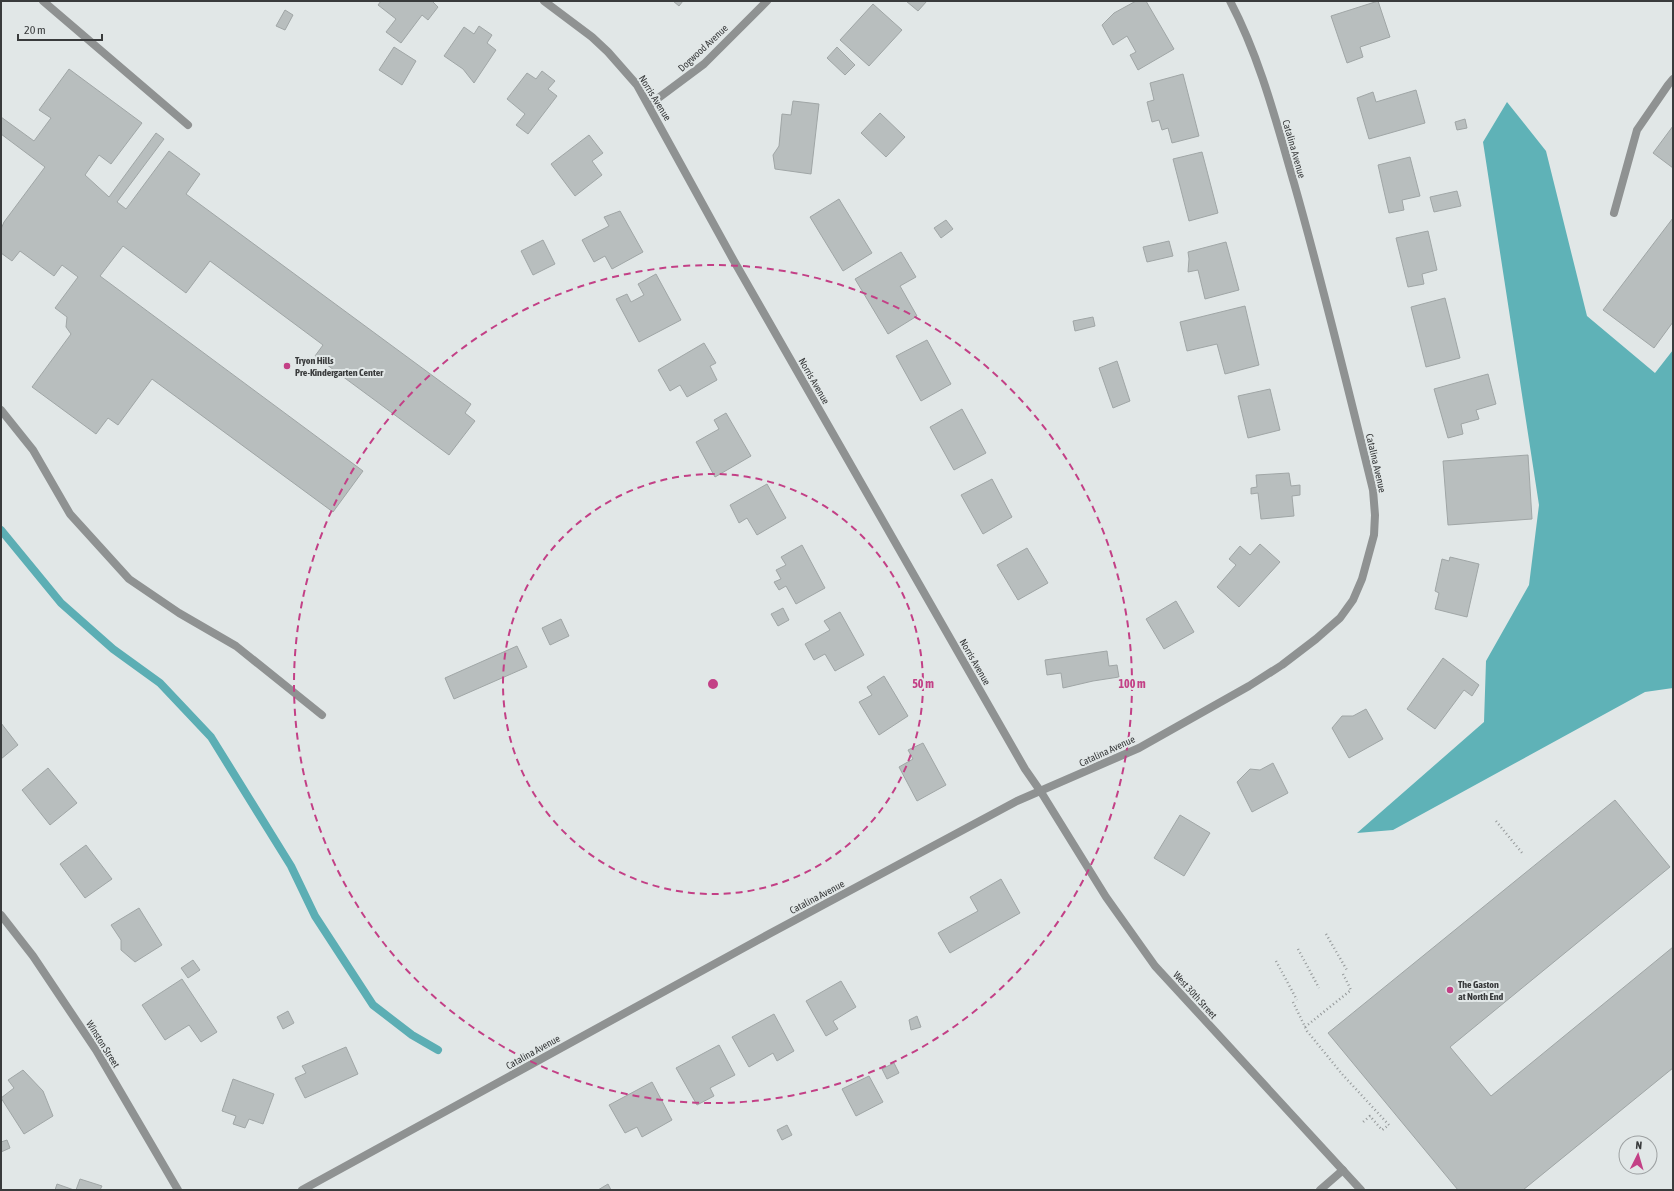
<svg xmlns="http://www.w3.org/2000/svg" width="1674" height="1191" viewBox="0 0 1674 1191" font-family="'Asap Condensed',sans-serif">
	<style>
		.forest { fill: #5fb2b7 }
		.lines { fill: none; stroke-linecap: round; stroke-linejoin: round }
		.stream { stroke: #5caeb4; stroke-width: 8 }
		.building { fill: #b8bebe; stroke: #a0a6a6 }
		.path { stroke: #95999a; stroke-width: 2.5; stroke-dasharray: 1 3; stroke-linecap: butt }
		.service { stroke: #8f9292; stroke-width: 8 }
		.minor { stroke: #8f9292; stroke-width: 8 }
		.tertiary { stroke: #8f9292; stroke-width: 8 }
		.ring { fill: none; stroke: #c34086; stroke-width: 2; stroke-dasharray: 7 5 }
		.poi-dot { fill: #c34086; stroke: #e1e7e7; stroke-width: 1.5 }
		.labels { text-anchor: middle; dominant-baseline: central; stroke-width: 4; stroke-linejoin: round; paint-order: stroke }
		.street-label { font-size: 10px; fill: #393b3c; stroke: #e1e7e7 }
		.poi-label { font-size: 10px; font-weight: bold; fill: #393b3c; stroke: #e1e7e7; text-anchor: start }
		.centre { fill: #c34086; stroke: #e1e7e7; stroke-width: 2 }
		.ring-label { font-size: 12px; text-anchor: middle; font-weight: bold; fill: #c34086; stroke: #e1e7e7; stroke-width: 4; stroke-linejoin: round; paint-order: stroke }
	</style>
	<rect width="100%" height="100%" fill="#e1e7e7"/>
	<path class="forest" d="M1507,102l39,49 41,165 68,57 18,-23v338l-28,4 -252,138 -36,3 127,-111 2,-61 43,-76 10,-80 -56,-363z"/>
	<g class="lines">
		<path class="stream" d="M1,530l60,73 52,46 47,34 51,54 80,129 24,50 58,89 39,30 26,15"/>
	</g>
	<g class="building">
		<path d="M381,1h51l6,6 -10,13 -6,-5 -21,28 -15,-11 10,-13 -18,-14z"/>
		<path d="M673,1h10l-4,5z"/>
		<path d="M906,1h21l-9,10z"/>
		<path d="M1136,1h10l28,48 -36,21 -8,-15 6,-3 -9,-16 -14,9 -11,-20 12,-12z"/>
		<path d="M1378,1l12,36 -30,10 3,10 -16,6 -16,-47z"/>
		<path d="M873,4l29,26 -33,36 -29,-26z"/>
		<path d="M285,10l8,5 -8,15 -9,-4z"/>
		<path d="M479,26l13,9 -5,8 9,7 -22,33 -11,-14 -19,-13 20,-29 10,7z"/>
		<path d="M394,47l22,14 -14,24 -23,-15z"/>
		<path d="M837,47l18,18 -10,10 -18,-17z"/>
		<path d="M69,69l73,54 -31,41 -12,-9 -14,20 24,22 47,-64 8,6 -47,63 9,7 43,-58 31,23 -14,20 285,210 -6,9 10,8 -26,34 -134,-99 8,-11 -113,-84 -24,32 -63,-47 -23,30 263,195 -30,41 -181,-133 -34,46 -10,-7 -12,16 -64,-47 39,-53 -5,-7 1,-10 -12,-9 23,-31 -16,-12 -8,11 -34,-25 -8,10 -11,-8v-24l3,-7 41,-55 -44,-33v-17l33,24 17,-23 -12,-8z"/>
		<path d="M542,71l13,10 -7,8 9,7 -29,38 -12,-9 9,-11 -18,-15 20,-26 9,6z"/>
		<path d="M1183,74l16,62 -27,7 -4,-15 -6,2 -3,-10 -7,2 -5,-20 7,-2 -4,-17z"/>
		<path d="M1416,90l9,33 -56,16 -12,-41 16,-6 3,10z"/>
		<path d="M793,101l26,3 -8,70 -36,-5 -2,-14 6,-9 3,-32 9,1z"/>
		<path d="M880,113l25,24 -19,20 -25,-24z"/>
		<path d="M1465,119l2,9 -10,2 -2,-8z"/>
		<path d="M1673,126v42l-20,-15z"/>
		<path d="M589,135l14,18 -11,8 10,14 -27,21 -24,-32z"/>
		<path d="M1202,152l16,61 -29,8 -16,-62z"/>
		<path d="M1410,157l10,39 -18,4 2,10 -15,3 -11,-48z"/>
		<path d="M1457,191l4,15 -27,6 -4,-15z"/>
		<path d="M839,199l33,54 -29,18 -33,-54z"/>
		<path d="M620,211l23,41 -31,17 -7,-13 -11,6 -12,-22 27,-14 -5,-9z"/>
		<path d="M1673,218v104l-19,26 -51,-38z"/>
		<path d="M946,220l7,9 -12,9 -7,-10z"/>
		<path d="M1428,231l9,39 -15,4 2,10 -16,3 -12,-49z"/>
		<path d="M543,240l12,24 -22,11 -12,-24z"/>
		<path d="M1169,241l4,15 -26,6 -4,-15z"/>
		<path d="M1226,242l13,48 -34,9 -7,-29 -10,2 1,-13 -1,-7z"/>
		<path d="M901,252l15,25 -16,9 17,30 -29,18 -33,-55z"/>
		<path d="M656,274l25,46 -42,22 -23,-43 11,-5 4,8 13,-7 -6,-11z"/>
		<path d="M1445,298l15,60 -34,9 -15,-60z"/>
		<path d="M1245,306l14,59 -34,9 -8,-30 -30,7 -7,-29z"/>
		<path d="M1093,317l2,9 -20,5 -2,-10z"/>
		<path d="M927,340l24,44 -30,17 -25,-45z"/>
		<path d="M704,343l12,20 -6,3 7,14 -30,17 -7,-12 -10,6 -12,-21z"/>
		<path d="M1117,361l13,40 -17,7 -14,-40z"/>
		<path d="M1488,374l8,30 -20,6 3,9 -18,5 2,10 -15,4 -14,-49z"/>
		<path d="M1270,389l10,41 -32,8 -10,-42z"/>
		<path d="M962,409l24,44 -32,17 -24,-43z"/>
		<path d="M726,413l25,43 -36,21 -19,-35 23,-13 -5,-9z"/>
		<path d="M1528,455l4,64 -84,6 -5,-64z"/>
		<path d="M1289,473l2,13 9,-1v10l-8,1 2,20 -33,3 -3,-26 -7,1v-6l6,-1 -1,-12z"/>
		<path d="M992,479l20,38 -29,17 -22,-39z"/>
		<path d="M767,484l19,34 -29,17 -10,-17 -8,5 -9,-18z"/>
		<path d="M1260,544l20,18 -41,45 -22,-20 19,-22 -7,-6 11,-13 10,9z"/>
		<path d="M802,545l23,43 -29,16 -10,-18 -7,4 -5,-8 7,-3 -5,-9 10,-5 -5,-8z"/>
		<path d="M1027,548l21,35 -30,17 -21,-35z"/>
		<path d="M1450,557l29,7 -12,53 -32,-8 4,-16 -4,-2 7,-32 7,2z"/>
		<path d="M1176,601l18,31 -30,17 -18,-30z"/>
		<path d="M783,608l6,12 -11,6 -7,-12z"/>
		<path d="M840,612l24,43 -29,16 -10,-17 -11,6 -9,-16 25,-14 -6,-9z"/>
		<path d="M561,619l8,17 -19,9 -8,-17z"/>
		<path d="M517,646l10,21 -73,32 -9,-21z"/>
		<path d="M1107,651l2,15 8,-1 2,12 -26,4 -30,7 -2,-15 -14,2 -2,-15z"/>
		<path d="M1443,658l36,27 -7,11 -8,-6 -29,39 -28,-20z"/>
		<path d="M884,676l24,40 -29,19 -20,-33 13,-7 -5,-8z"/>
		<path d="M1366,709l17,30 -34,19 -17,-30 10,-12h11z"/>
		<path d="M1,723l17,22 -17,14z"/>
		<path d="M923,743l23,42 -29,16 -18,-34 14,-8 -5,-9z"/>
		<path d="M1273,763l15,30 -36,19 -15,-30 13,-13 10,1z"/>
		<path d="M48,768l29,35 -27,22 -28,-35z"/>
		<path d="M1615,800l55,67 -220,180 41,49 182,-149v121l-150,122h-65l-130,-157z"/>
		<path d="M1180,815l30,18 -26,43 -30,-18z"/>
		<path d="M86,845l26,34 -27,19 -25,-34z"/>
		<path d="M1001,879l19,34 -70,40 -12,-20 40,-22 -8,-14z"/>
		<path d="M139,908l23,37 -27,17 -14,-12v-10l-10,-15z"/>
		<path d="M193,960l7,10 -12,8 -7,-10z"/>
		<path d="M182,979l35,53 -16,10 -12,-17 -24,15 -23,-35z"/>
		<path d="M841,981l15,26 -23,14 5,8 -12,7 -20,-35z"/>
		<path d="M288,1011l6,12 -11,6 -6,-12z"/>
		<path d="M774,1014l20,37 -17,10 -4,-8 -24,14 -17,-30z"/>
		<path d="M917,1016l4,11 -10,3 -2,-10z"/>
		<path d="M719,1045l16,30 -25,13 4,8 -17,9 -21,-37z"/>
		<path d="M346,1047l12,27 -53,24 -10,-20 11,-5 -4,-7z"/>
		<path d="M894,1063l5,10 -12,6 -5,-10z"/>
		<path d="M23,1070l20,21 10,25 -29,18 -23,-36 13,-10 -6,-8z"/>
		<path d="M869,1076l14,26 -27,14 -14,-27z"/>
		<path d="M233,1079l41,15 -11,30 -14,-5 -4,9 -12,-4 3,-8 -14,-5z"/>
		<path d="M652,1082l20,38 -30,17 -5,-10 -12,6 -16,-28z"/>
		<path d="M787,1125l5,10 -10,5 -5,-10z"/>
		<path d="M7,1140l3,8 -9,4v-10z"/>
		<path d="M80,1179l22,7 -2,4h-24z"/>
		<path d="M57,1184l17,6h-19z"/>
		<path d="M608,1184l3,6h-13z"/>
	</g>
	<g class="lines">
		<g class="path">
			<path d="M1496,821l27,33"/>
			<path d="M1326,934l22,38"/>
			<path d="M1298,949l21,39"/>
			<path d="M1276,961l21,39"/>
			<path d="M1293,1002l14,29 35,43 47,51 -7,5 -12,-14 -7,6"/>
			<path d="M1305,1027l46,-37 -8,-16"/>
		</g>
		<g class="service">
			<path d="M43,1l145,124"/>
			<path d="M1614,213l23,-83 31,-45 5,-6"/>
			<path d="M1,410l32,40 37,64 59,65 50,34 57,33 86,69"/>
		</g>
		<g class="minor">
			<path d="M649,105l55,-41 63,-63"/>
			<path d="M1,915l32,41 63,94 82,140"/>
			<path d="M302,1190l467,-256 248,-133 122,-53 110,-62 33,-21 34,-26 24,-21 13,-18 9,-21 12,-44 1,-20 -2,-25c-25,-102 -50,-205 -79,-307 -18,-62 -34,-125 -64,-182"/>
			<path d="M1320,1190l23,-20"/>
		</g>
		<path class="tertiary" d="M544,1l48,36 16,15 29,33 97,176 291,508 16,23 65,105 49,69 206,224"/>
	</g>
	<g class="ring">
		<circle cx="713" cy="684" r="210"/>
		<circle cx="713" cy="684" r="419"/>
	</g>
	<g class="poi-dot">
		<circle cx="287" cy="366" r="4"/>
		<circle cx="1450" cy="990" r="4"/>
	</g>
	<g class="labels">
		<g class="street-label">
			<text transform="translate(703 48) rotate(-43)">Dogwood Avenue</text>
			<text transform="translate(655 98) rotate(58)">Norris Avenue</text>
			<text transform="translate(1294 149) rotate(74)">Catalina Avenue</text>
			<text transform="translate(814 381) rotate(60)">Norris Avenue</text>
			<text transform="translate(1376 463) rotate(77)">Catalina Avenue</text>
			<text transform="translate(975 662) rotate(60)">Norris Avenue</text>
			<text transform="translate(1107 751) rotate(-25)">Catalina Avenue</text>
			<text transform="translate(817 897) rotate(-28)">Catalina Avenue</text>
			<text transform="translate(1195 995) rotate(48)">West 30th Street</text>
			<text transform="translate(103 1044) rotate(58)">Winston Street</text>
			<text transform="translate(533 1052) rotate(-29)">Catalina Avenue</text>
		</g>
		<g class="poi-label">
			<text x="295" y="360">Tryon Hills<tspan x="295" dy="12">Pre-Kindergarten Center</tspan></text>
			<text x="1458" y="984">The Gaston<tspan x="1458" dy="12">at North End</tspan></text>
		</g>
	</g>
	<circle cx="713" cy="684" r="6" class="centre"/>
	<g class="ring-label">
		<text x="923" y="688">50 m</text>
		<text x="1132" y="688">100 m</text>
	</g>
	<rect width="1674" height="1191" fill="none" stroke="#393b3c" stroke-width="4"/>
	<g transform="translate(1638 1155) rotate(5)"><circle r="19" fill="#e1e7e7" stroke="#9ea2a3"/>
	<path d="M0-3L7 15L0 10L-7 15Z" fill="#c34086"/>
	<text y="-6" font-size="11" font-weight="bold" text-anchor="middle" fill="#393b3c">N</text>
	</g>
	<path d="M18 34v6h84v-6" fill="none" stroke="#393b3c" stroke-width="2"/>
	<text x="24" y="34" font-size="12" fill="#393b3c" stroke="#e1e7e7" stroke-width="3" paint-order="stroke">20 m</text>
</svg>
